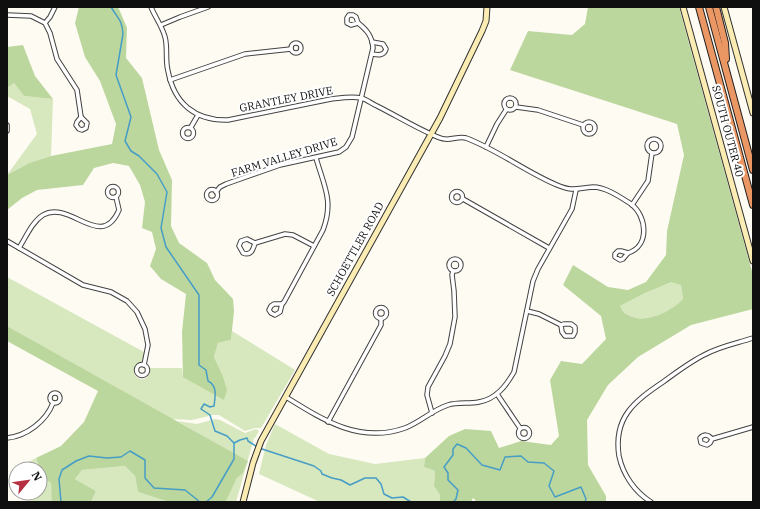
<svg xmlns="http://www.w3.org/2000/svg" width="760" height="509" viewBox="0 0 760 509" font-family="'IBM Plex Serif',serif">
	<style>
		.green { fill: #d7e7be }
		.forest { fill: #bcd79e; fill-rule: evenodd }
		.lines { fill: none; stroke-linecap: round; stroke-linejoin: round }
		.stream { stroke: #469dc5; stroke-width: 1.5 }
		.street-casing { stroke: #424242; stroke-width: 5.5 }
		.secondary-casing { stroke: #313131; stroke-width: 7 }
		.highway-casing { stroke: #202020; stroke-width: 8 }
		.street { stroke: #fff; stroke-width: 3.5 }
		.secondary { stroke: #faecb2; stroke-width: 5 }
		.highway { stroke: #eb9764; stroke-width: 6 }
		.labels { text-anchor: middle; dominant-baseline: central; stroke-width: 4; stroke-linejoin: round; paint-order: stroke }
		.street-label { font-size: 11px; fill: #0f0f0f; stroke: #fff }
	</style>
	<rect width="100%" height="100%" fill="#fefbf3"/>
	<g class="green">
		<path d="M14,83l10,13 29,3 -2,57 -22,7 -22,12 30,-41 -7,-25 -23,-13v-8z"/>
		<path d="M7,277l137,75c0,2 0,4 -1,7 -2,6 -15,11 -6,18 2,2 4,2 7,2 3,-1 5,-5 6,-7v-4h32l1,9 39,-3 -8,-17 4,-14 13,-3 1,-9 63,39 -34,58h-6l-10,3 -26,-16h-6l-21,5 -20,-1 -165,-93z"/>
		<path d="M671,281l10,4 2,14c-11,11 -31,22 -47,19 -4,-1 -8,-3 -12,-5l-4,-7 25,-13z"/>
		<path d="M215,419l5,1 25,13 11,-4 3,2 -4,7h-1l-18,64h-11l12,-24 6,-5 4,-12 -70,-40 20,3z"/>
		<path d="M275,424l54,30 46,10 50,-6 -1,9 11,4 -1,15 6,9v7h-120l-61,-28 7,-29z"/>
		<path d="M36,458l3,11h-15l-1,-4z"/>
		<path d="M125,466l10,10 3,16 31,10h-78l5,-11 -21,-12 7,-9z"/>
		<path d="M40,471l2,6 9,6 2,19h-23l1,-9h9z"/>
	</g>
	<g class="forest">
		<path d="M79,7h39l1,2 8,19 -1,30 16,20 17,72 13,30 -1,46 8,17 28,20 8,17 18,19 1,12 -3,29 -13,3 -4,14 8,17 5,16 -3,10 -41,-23 -1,-45 4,-38 -25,-15 -11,-13 6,-17 -4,-17 -10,-4 3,-26 -5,-17 -11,-19 -16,-3 -19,5 -11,17 -46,5 -15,8 -15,12v-35l22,-12 22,-7 61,-12 4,-20 -16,-43 -15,-24 -10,-34z"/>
		<path d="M588,7h91l74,268v34l-62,16 -53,32 -30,28 -21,35 1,45 18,31v6h-129l-4,-4 -2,4h-31v-7l-6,-9 1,-15 -11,-4 1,-9 24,-22 16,-7 26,2 8,17 22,-7 30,4 8,-9 -9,-56 11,-19 21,3 24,-25 -5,-23 -38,-31 10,-20 35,22 20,3 18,-8 20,-27 1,-24 17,-76 -7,-31 -167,-54 18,-39 44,4 13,-11zM671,282l10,3 2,14c-11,11 -31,22 -47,19 -4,-1 -8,-3 -12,-5l-4,-7 25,-13z"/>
		<path d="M23,45l12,31 18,23 -29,-3 -10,-13 -7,5v-41z"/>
		<path d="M7,326l241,135 -5,12 -6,5 -11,23 -1,1h-56l-31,-10 -3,-16 -10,-10 -43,4 -7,9 21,12 -5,11h-39l-1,-19 -9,-6 -6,-19 25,-12 23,-24 14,-31 -91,-50z"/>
	</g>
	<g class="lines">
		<g class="stream">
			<path d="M111,7c7,12 11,12 12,27l-7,41 15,42 -6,24 6,10 8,5 18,18 10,18 -6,36 5,19 33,48v70l7,5 2,11c10,5 7,16 6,25l-4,1 -6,-3 -3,5 9,6 5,16 12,5 7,7"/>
			<path d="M61,502l-2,-23 3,-9 14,-9 13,-5 18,2 14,-1 9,-6 15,9v18l9,10 31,2 15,12"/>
			<path d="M206,502l6,-5 22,-38v-16l6,-3 7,-2 1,3 11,7 55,18 7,5 1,3 10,4 9,2 9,5 15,-7h11l5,6 3,10 8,4 11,-1 8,5"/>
			<path d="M453,502l3,-3 2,-9 -10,-10v-7l-4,-6 9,-12v-6l4,-5 9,4 16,17 18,5 5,-13 16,-1 7,6 16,1 10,8 -5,15 6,11 26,-10 5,12 -1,3"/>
		</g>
		<g class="street-casing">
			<g id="street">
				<path d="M151,7c4,10 11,19 14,30 3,11 0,23 3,34 6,32 27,50 60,49l103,-21c9,-1 21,-3 30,-1 5,1 11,6 16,8 18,9 36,20 54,28 4,2 10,5 14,5 7,1 14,-3 21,-1 32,12 60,34 91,47 16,7 20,3 36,2 13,0 27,10 38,17 16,12 19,42 -3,49"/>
				<path d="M7,15l24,1 14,7 5,10 7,26 20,31 4,27"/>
				<path d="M349,15h4l3,2 2,6 -7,2 -4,-2v-5z"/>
				<path d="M45,23l5,-6 5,-10"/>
				<path d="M161,25l19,-8 28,-10"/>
				<circle cx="296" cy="48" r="5"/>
				<path d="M372,54c6,1 12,2 14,-5l-3,-5 -11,-2"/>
				<path d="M170,80l75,-26 46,-5"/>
				<circle cx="510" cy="104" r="6"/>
				<path d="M516,107l22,3 45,15"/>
				<path d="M81,117l6,6 -1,5 -4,2 -3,-1 -3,-4 1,-3z"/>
				<circle cx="589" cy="128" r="6"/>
				<path d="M7,125v6"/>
				<path d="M191,127l7,-12"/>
				<circle cx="188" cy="133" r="5.5"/>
				<circle cx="654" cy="146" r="7"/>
				<path d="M486,147l11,-23 9,-14"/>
				<circle cx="113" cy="192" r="5.5"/>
				<circle cx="212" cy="195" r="5.5"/>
				<circle cx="457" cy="197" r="5.5"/>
				<path d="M216,192l4,-5 6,-3 54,-19 59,-13 7,-5 6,-10 21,-89c-1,-12 -6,-18 -15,-25"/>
				<path d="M463,199l86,49"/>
				<path d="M632,205l16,-24 4,-28"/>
				<path d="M247,239l8,4c-2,7 -4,13 -12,10l-4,-7 2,-5z"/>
				<path d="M7,241l76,44 28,7 16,9 10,11 8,17 3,16 -4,20"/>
				<path d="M255,243l30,-9 8,1 21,11"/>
				<path d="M19,248c7,-11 13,-26 24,-33 27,-16 58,37 76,-5l-3,-13"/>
				<path d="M618,251h3l7,2 -5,6 -3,1 -5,-3v-3z"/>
				<circle cx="455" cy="265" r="6"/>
				<path d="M274,304h8l-2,8 -5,3 -4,-2 -2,-3 2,-4z"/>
				<path d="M282,304l2,-2 39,-72c11,-29 1,-44 -7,-72"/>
				<circle cx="381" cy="313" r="5.5"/>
				<path d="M527,311l12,3 22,11"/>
				<path d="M564,324h7l4,3v5l-2,4h-8l-3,-4 -1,-7z"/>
				<circle cx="142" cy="370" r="5.5"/>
				<circle cx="55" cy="398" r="5"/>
				<path d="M497,394l23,34"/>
				<path d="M286,397c37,23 74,47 119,31 16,-6 27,-18 43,-23 10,-3 20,-1 31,-3 17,-3 27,-16 35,-30l19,-91 5,-12 34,-60 4,-19"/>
				<path d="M432,413l-5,-18 1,-8 17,-31 5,-12 5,-27 -1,-26 -2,-16 1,-4"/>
				<path d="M328,422l53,-97v-6"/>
				<circle cx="524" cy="433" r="5.5"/>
				<path d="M7,438c20,-2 39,-17 46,-35"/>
				<path d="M712,439c-4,-5 -8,-5 -12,-1l1,5 6,2 3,-2 2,-4 41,-12"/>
				<path d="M651,502c-16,-10 -28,-27 -32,-46 -6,-39 16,-55 44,-74 14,-10 28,-21 43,-28 15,-8 32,-11 47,-16"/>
			</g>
		</g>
		<g class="secondary-casing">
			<g id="secondary">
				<path d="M683,7l70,254"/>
				<path d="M724,7l29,106"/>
				<path d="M243,502l10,-39 8,-22 179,-323 42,-87 4,-10 1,-14"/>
			</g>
		</g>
		<g class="highway-casing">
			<g id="highway">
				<path d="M699,7l54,198"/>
				<path d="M709,7l44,163"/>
				<path d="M716,7l9,36 1,16"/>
			</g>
		</g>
		<use href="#street" class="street"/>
		<use href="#secondary" class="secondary"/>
		<use href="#highway" class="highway"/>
	</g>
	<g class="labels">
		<g class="street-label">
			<text transform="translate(286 99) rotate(-11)">GRANTLEY DRIVE</text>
			<text transform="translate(728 131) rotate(75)">SOUTH OUTER 40</text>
			<text transform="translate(284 157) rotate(-17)">FARM VALLEY DRIVE</text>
			<text transform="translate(355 249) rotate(-61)">SCHOETTLER ROAD</text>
		</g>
	</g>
	<rect width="760" height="509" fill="none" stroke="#0f0f0f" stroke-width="16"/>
	<g transform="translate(28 481) rotate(61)"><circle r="19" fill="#ffffff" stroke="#9f9f9f"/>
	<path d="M0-3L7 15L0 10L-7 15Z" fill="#b73041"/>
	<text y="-6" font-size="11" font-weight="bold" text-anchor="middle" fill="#0f0f0f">N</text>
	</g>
</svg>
